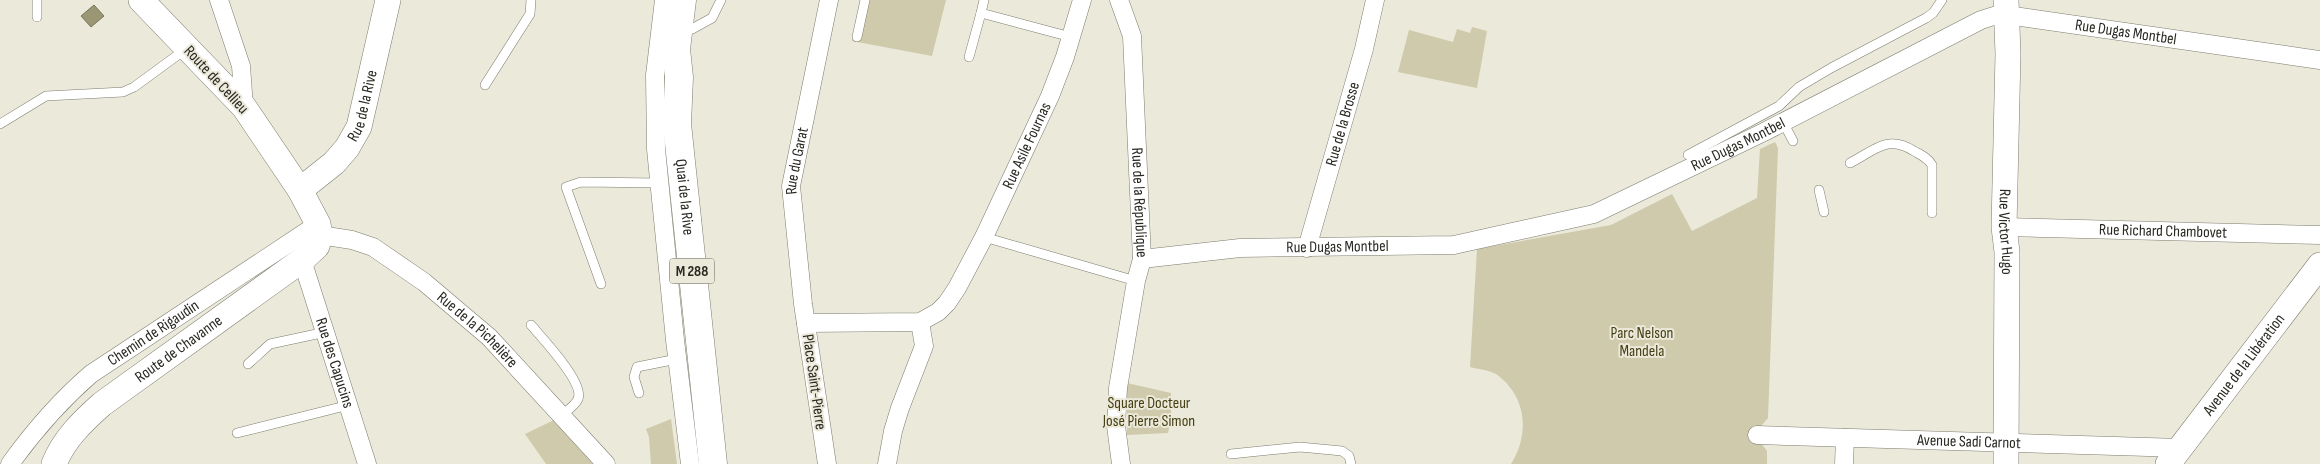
<svg xmlns="http://www.w3.org/2000/svg" width="2320" height="464" viewBox="0 0 2320 464" font-family="'Sofia Sans Condensed',sans-serif">
	<style>
		.green { fill: #cecaab }
		.water { fill: #9b9674; stroke: #79755b }
		.lines { fill: none; stroke-linecap: round; stroke-linejoin: round }
		.lane-casing { stroke: #7d7c6e; stroke-width: 10 }
		.street-casing { stroke: #7d7c6e; stroke-width: 19 }
		.secondary-casing { stroke: #7d7c6e; stroke-width: 26 }
		.primary-casing { stroke: #7d7c6e; stroke-width: 29 }
		.lane { stroke: #fff; stroke-width: 9 }
		.street { stroke: #fff; stroke-width: 18 }
		.secondary { stroke: #fff; stroke-width: 25 }
		.primary { stroke: #fff; stroke-width: 28 }
		.labels { text-anchor: middle; dominant-baseline: central; stroke-width: 4; stroke-linejoin: round; paint-order: stroke }
		.shield { fill: #ebe9da; stroke: #636259; stroke-width: 1 }
		.shield-label { font-size: 15px; font-weight: bold; fill: #292822 }
		.street-label { font-size: 16px; fill: #292822; stroke: #ebe9da }
		.park-label { font-size: 16px; fill: #443e12; stroke: #ebe9da }
	</style>
	<rect width="100%" height="100%" fill="#ebe9da"/>
	<g class="green">
		<path d="M861,0h85l-14,56 -80,-15z"/>
		<path d="M1472,27l15,4 -10,57 -79,-16 11,-42 44,12 4,-13 13,4z"/>
		<path d="M1775,142l3,6 -10,270 -7,8v17l6,8v13h-256c19,-30 16,-68 -15,-90 -7,-4 -19,-5 -26,-7l7,-118 134,-24 61,-31 20,37 65,-33 3,-49z"/>
		<path d="M1127,383l44,10v26l-3,14 -41,2z"/>
		<path d="M671,419l6,45h-26l-2,-27 -3,-8z"/>
		<path d="M554,420l41,44h-49l-21,-30z"/>
	</g>
	<path class="water" d="M94,5l10,11 -13,11 -10,-11z"/>
	<g class="lines">
		<g class="lane-casing">
			<g id="lane">
				<path d="M37,0v17"/>
				<path d="M984,0l-3,13 90,24"/>
				<path d="M692,29l20,-11 9,-18"/>
				<path d="M857,37l8,-37"/>
				<path d="M969,57l12,-44"/>
				<path d="M485,85l45,-71 1,-14"/>
				<path d="M1783,122l10,19"/>
				<path d="M0,124l46,-28 77,-4 11,-5 52,-38"/>
				<path d="M1688,155l91,-49 20,-19 32,-19 95,-50 7,-5 9,-13"/>
				<path d="M1850,163c25,-13 38,-29 64,-12 7,4 14,7 18,14v48"/>
				<path d="M1819,190l5,22"/>
				<path d="M984,237l152,44"/>
				<path d="M601,284l-35,-97 15,-5 78,1"/>
				<path d="M531,325c11,13 54,58 47,74 -3,7 -12,12 -17,17"/>
				<path d="M248,364l22,-20 56,-12"/>
				<path d="M639,393l-5,-16 3,-10 40,-8"/>
				<path d="M237,433l112,-28"/>
				<path d="M1231,454l69,-7 42,4 7,5 2,8"/>
			</g>
		</g>
		<g class="street-casing">
			<g id="street">
				<path d="M219,0l22,66 3,41"/>
				<path d="M664,0l-9,75 1,74 19,191 15,124"/>
				<path id="s1" d="M1119,0l13,36 10,223 -6,22 -18,107 -2,38 5,38"/>
				<path id="s2" d="M2004,227l316,8"/>
				<path id="s3" d="M320,235l32,5 21,7 51,35 65,55 117,127"/>
				<path id="s4" d="M1307,248l57,-199 11,-49"/>
				<path id="s5" d="M1142,259l98,-11 214,-3 140,-31 170,-82 217,-112 19,-6 320,46"/>
				<path id="s6" d="M302,260l65,204"/>
				<path id="s7" d="M806,323l114,-1 18,-10 9,-9 10,-15 27,-51 66,-141 15,-39 17,-57"/>
				<path id="s8" d="M1757,435l424,13"/>
				<path id="s9" d="M10,464c23,-32 51,-64 81,-90l227,-150"/>
				<path id="s10" d="M827,464l-24,-160 -12,-118 38,-186"/>
				<path d="M887,464l6,-33 7,-23 24,-62 -4,-24"/>
				<path d="M1844,464l1,-26"/>
			</g>
		</g>
		<g class="secondary-casing">
			<g id="secondary">
				<path id="s11" d="M2006,0l2,54 -4,173 3,25 -1,212"/>
				<path id="s12" d="M300,190l34,-27 13,-15 12,-21 29,-127"/>
				<path id="s13" d="M54,464c10,-25 28,-42 48,-60l200,-144 15,-14 3,-11 -2,-11 -18,-34 -56,-83 -103,-107"/>
				<path id="s14" d="M2168,464l152,-199"/>
			</g>
		</g>
		<g class="primary-casing">
			<g id="primary">
				<path id="s15" d="M682,0l-6,49 3,28 -2,47 36,340"/>
			</g>
		</g>
		<use href="#lane" class="lane"/>
		<use href="#street" class="street"/>
		<use href="#secondary" class="secondary"/>
		<use href="#primary" class="primary"/>
	</g>
	<g class="labels">
		<rect class="shield" x="669.5" y="258.5" width="45" height="25" rx="4"/>
		<g class="shield-label">
			<text x="692" y="271">M 288</text>
		</g>
		<g class="street-label">
			<text stroke="none"><textPath href="#s5" startOffset="1036">Rue Dugas Montbel</textPath></text>
			<text transform="translate(216 80) rotate(47)">Route de Cellieu</text>
			<text stroke="none"><textPath href="#s12" startOffset="109">Rue de la Rive</textPath></text>
			<text stroke="none"><textPath href="#s4" startOffset="129">Rue de la Brosse</textPath></text>
			<text stroke="none"><textPath href="#s5" startOffset="616">Rue Dugas Montbel</textPath></text>
			<text stroke="none"><textPath href="#s7" startOffset="324">Rue Asile Fournas</textPath></text>
			<text stroke="none"><textPath href="#s10" startOffset="306">Rue du Garat</textPath></text>
			<text stroke="none"><textPath href="#s15" startOffset="198">Quai de la Rive</textPath></text>
			<text stroke="none"><textPath href="#s1" startOffset="205">Rue de la République</textPath></text>
			<text stroke="none"><textPath href="#s2" startOffset="159">Rue Richard Chambovet</textPath></text>
			<text stroke="none"><textPath href="#s11" startOffset="232">Rue Victor Hugo</textPath></text>
			<text stroke="none"><textPath href="#s5" startOffset="196">Rue Dugas Montbel</textPath></text>
			<text stroke="none"><textPath href="#s3" startOffset="188">Rue de la Pichelière</textPath></text>
			<text stroke="none"><textPath href="#s9" startOffset="196">Chemin de Rigaudin</textPath></text>
			<text stroke="none"><textPath href="#s13" startOffset="172">Route de Chavanne</textPath></text>
			<text stroke="none"><textPath href="#s6" startOffset="108">Rue des Capucins</textPath></text>
			<text stroke="none"><textPath href="#s14" startOffset="125">Avenue de la Libération</textPath></text>
			<text transform="translate(814 382) rotate(82)">Place Saint-Pierre</text>
			<text stroke="none"><textPath href="#s8" startOffset="212">Avenue Sadi Carnot</textPath></text>
		</g>
		<g class="park-label">
			<text x="1642" y="333">Parc Nelson<tspan x="1642" dy="18">Mandela</tspan></text>
			<text x="1149" y="403">Square Docteur<tspan x="1149" dy="18">José Pierre Simon</tspan></text>
		</g>
	</g>
</svg>
